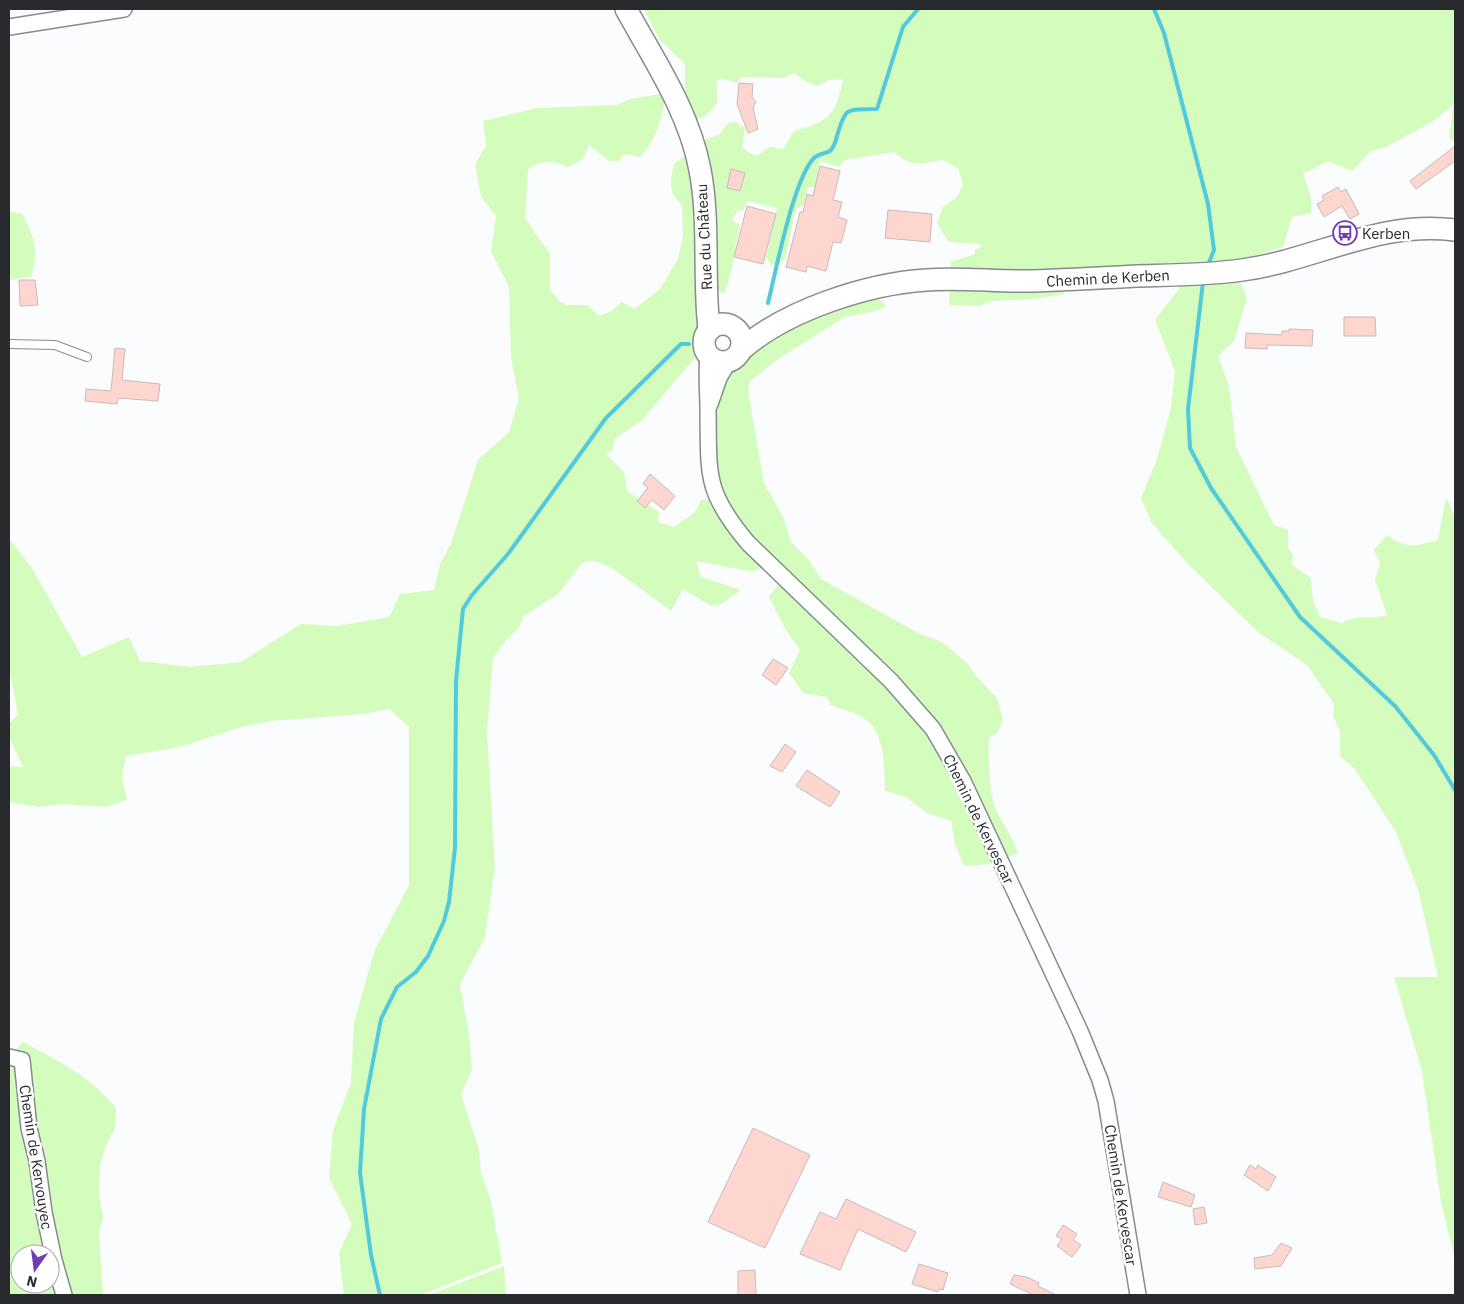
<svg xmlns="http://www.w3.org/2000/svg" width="1464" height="1304" viewBox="0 0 1464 1304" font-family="'IBM Plex Sans',sans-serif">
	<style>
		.green { fill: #d4fcbc; fill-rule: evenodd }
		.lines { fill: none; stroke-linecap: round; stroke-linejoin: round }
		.stream { stroke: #52cadc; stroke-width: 4 }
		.building { fill: #fcd6cf; stroke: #c8bbb9 }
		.lane-casing { stroke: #868a93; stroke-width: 10 }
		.street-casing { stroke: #868a93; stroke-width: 18 }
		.secondary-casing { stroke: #868a93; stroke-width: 24 }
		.lane { stroke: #fff; stroke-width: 8 }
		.street { stroke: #fff; stroke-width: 15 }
		.secondary { stroke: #fff; stroke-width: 21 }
		.labels { text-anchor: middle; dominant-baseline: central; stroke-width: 5; stroke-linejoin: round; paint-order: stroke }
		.poi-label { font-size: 15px; fill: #282a2e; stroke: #fff; text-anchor: start }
		.street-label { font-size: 15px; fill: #282a2e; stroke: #fff }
	</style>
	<rect width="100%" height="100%" fill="#fbfcfe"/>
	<g class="green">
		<path d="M644,9h811v133l-6,-4 4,-33 -21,17 -46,25 -15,4 -19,20 -24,-10 -25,13 8,23v16l-19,4 -9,30 -25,8 -20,22 9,21 -13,43 -16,15 11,30 7,61 38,78 14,5v17l5,8 -1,10 19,13 2,23 7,16 22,6c18,-10 27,-2 45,-8l-12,-35 5,-17 -6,-13 13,-15c20,15 27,11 51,5l8,-43 9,20v743l-14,-58 -19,-131 -28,-94h44l-20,-88 -23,-59 -41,-62 -14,-12v-25l-7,-15 1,-12 -27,-39 -48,-32 -72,-70 -36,-41 -10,-24 16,-39 14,-51 4,-37 -20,-51 24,-31 2,-21 -111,5 -6,21 -30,5 -44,2 -10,5 -31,-1 2,-43 24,-8v-4l8,-5c-12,-3 -23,-1 -35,-4l-11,-18 6,-16 15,-11 5,-12 -5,-16 -15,-8c-17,3 -35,8 -48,-8l-50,8 -6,7 -19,-6 -5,26h-7l-5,19 -7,2 -11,51 -7,6 -7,-1 -5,-6 11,-50 -30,-7 -4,10 -5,-1 -6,10 8,5c-6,23 -7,48 -16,69l-7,-5 -2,-15 -18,63 3,15 -58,68 -27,19 -3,12 -6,3 18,18 3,19 32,21 -1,10 16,5 21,-15 6,-12 11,-1 -1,-88 7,-20 16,-23 23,-23 23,-14 95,-36 12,11 -15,6 -27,5 -64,40 -31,24 -2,10 16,92 20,36 7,23 18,18 12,19 97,54 24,9 25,21 10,14 20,21 6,22 -5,12 -9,6c-1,17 0,59 8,74 8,15 15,24 21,41l-27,11 -27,2 -9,-22 -4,-23 -24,-8 -21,-16 -21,-6c-1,-25 1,-57 -21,-73 -9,-6 -23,-9 -33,-13l-4,-8 -24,-4 -14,-20 11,-23 -14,-20 -17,-33 17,-24 -15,-14 -13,11 -8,1 -54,-10 5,16 40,13 -20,14 -10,2 -28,-17 -12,22 -59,-43 -16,-7 -13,1 -25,32 -34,22 -6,13 -14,13 -11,17 -6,73 8,135 -10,70 -25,47 9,50 3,36 -11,24 18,56 2,24 10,27 11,62 -81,32h-77l-5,-42 13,-29 -23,-46 4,-48 18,-47 3,-60 20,-71 35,-67v-158l-20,-18 -25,5 -94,7 -32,7 -59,19 -53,9 -4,21 5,23 -22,7 -42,-3 -25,3 -29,-5v-36l14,1 -14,-30v-14l9,-8 -9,-48v-124l2,-2 21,27 50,89 47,-20 11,24 50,6 51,-5 60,-38 36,2 52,-9 11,-23 34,-4 6,-26 11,-20 27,-84 31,-28 10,-33 -8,-42 -2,-70 -18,-35 5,-36 -15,-19 -6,-33 11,-18 -3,-25 54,-13 79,-3 15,-6 35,-6c-4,24 -8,45 -26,64l-16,-3 -5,7h-10l-20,-16 -6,14 -15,8c-16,-7 -26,-7 -40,2l-3,49 25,36v36l10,12 8,3h19l12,11 11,-4 12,-10 13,7 25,-20 18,-30 5,-23 -1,-30 -10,-13 -1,-15 3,-14 32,-25 13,-4 9,-12 7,-1 10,6 -3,20 14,8 14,-9 13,2 11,-18c35,-9 42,-16 49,-52l-13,1 -13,6 -12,-5 -11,-8 -11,5 -41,-1 -6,6 -14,-5 -5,3v23l-13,13 -9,3 -10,-25v-31l-26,-25z"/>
		<path d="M9,211l14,3c12,27 16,34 8,63l-22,3z"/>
		<path d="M23,1042c34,18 68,35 93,66l-1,20 -10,20 -5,18 -1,28 4,23 -4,15 4,63h-94v-238zM20,1254h30v30h-30z"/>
		<path d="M504,1266l2,29h-77z"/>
	</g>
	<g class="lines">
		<g class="stream">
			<path d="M1154,9l10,24 44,171 6,46 -6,15"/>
			<path d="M1203,282l-15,127 2,39 21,40 89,129 95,89 39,49 21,35"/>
			<path d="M768,303c8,-32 25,-123 46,-145 5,-5 13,-4 17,-8 3,-4 5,-9 6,-14 9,-31 10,-26 40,-27l26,-82 15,-18"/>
			<path d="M380,1295l-9,-40 -11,-82 4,-64 17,-90 16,-32 19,-15 12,-16 16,-35 5,-19 6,-54 1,-167 7,-72 9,-14 36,-41 98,-136 75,-74h8"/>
		</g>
	</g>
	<g class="building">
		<path d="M739,83l14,1 -1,13 4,5 -3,6 5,21 -10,4 -11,-29z"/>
		<path d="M1455,146v15l-39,28 -6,-8z"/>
		<path d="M820,166l20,5 -7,29 9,2 -4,15 9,3 -6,23 -8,-1 -7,29 -19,-5 -1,6 -20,-5 14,-55h3l4,-18 6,2z"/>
		<path d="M731,169l14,4 -5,18 -13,-3z"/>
		<path d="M1338,187l3,5 5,-3 13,25 -9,5 -8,-13 -18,11 -7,-13 7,-4 -2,-4z"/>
		<path d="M747,206l29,8 -13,50 -29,-7z"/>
		<path d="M888,210l44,4 -2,28 -45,-4z"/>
		<path d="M19,280h16l3,25 -18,1z"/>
		<path d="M1344,317h31l1,19h-32z"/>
		<path d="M1289,329l24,1 -1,16 -45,-1v4l-22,-1 1,-15 36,2v-4h7z"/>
		<path d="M115,348l10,1 -3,31 38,4 -2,17 -40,-3 -1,6 -32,-3 1,-12 25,2z"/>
		<path d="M650,474l25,22 -11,14 -12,-10 -7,8 -8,-7 11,-13 -5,-4z"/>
		<path d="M773,659l15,9 -12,17 -14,-10z"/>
		<path d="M785,744l11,8 -14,20 -12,-6z"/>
		<path d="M807,770l33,22 -10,15 -34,-21z"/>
		<path d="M753,1128l57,27 -45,93 -57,-26z"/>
		<path d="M1250,1165l6,4 2,-4 18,12 -8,14 -24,-16z"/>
		<path d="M1163,1182l32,13 -4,12 -33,-10z"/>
		<path d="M846,1199l70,33 -10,20 -48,-23 -18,41 -40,-16 20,-42 16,7z"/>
		<path d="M1204,1207l3,16 -12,2 -2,-16z"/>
		<path d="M1063,1225l14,9 -4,6 8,5 -9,12 -15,-11 5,-7 -6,-3z"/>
		<path d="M1281,1243l11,5 -11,18 -26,3 -1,-11 18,-3z"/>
		<path d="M919,1264l29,9 -5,17 -4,-1 -1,3 -26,-8z"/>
		<path d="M755,1270l1,25h-18v-24z"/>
		<path d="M1014,1275l13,2 12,6 -1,3 18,9h-23l-23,-11z"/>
	</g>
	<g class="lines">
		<g class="lane-casing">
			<path id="lane" d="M9,344l46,1 32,12"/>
		</g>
		<g class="street-casing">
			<g id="street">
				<path d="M9,27l115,-18"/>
				<path d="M708,356c-2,18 0,35 0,54 1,64 -4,81 40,133l143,138 42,48 30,52 117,250 20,49 6,21 32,194"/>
				<path d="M710,404l9,-26 10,-17"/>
				<path d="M9,1057l13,3 7,68 8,33 7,51 10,48 10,35"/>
			</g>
		</g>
		<g class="secondary-casing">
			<g id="secondary">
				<path d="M626,9c28,51 63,102 74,161 10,52 3,107 9,159"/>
				<circle cx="723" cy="343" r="19"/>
				<path d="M741,350c45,-40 126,-66 185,-70 35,-3 70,2 105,1 36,-1 71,-3 106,-5 35,-1 71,-1 105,-6 74,-10 136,-50 213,-40"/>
			</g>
		</g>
		<use href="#lane" class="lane"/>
		<use href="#street" class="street"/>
		<use href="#secondary" class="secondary"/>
	</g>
	<defs>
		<g id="bus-ring" transform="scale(1.25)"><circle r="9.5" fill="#fff" stroke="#733bb1" stroke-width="1.5"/><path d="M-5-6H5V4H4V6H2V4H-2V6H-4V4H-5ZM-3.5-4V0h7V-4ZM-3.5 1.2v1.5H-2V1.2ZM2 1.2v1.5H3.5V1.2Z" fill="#733bb1"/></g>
	</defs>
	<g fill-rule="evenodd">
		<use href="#bus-ring" x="1345" y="233"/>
	</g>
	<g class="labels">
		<g class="poi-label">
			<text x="1362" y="233">Kerben</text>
		</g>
		<g class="street-label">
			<text transform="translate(704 237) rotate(-93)">Rue du Château</text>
			<text transform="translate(1108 278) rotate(-3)">Chemin de Kerben</text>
			<text transform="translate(979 819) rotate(64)">Chemin de Kervescar</text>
			<text transform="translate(36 1157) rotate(81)">Chemin de Kervouyec</text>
			<text transform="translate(1121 1195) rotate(81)">Chemin de Kervescar</text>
		</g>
	</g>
	<rect width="1464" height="1304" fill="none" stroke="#282a2e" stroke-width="20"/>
	<g transform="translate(35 1269) rotate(194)"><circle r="24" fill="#ffffff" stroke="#a9aaab"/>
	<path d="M0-4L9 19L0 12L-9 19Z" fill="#733bb1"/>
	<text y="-8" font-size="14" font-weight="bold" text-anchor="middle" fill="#282a2e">N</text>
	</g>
</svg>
